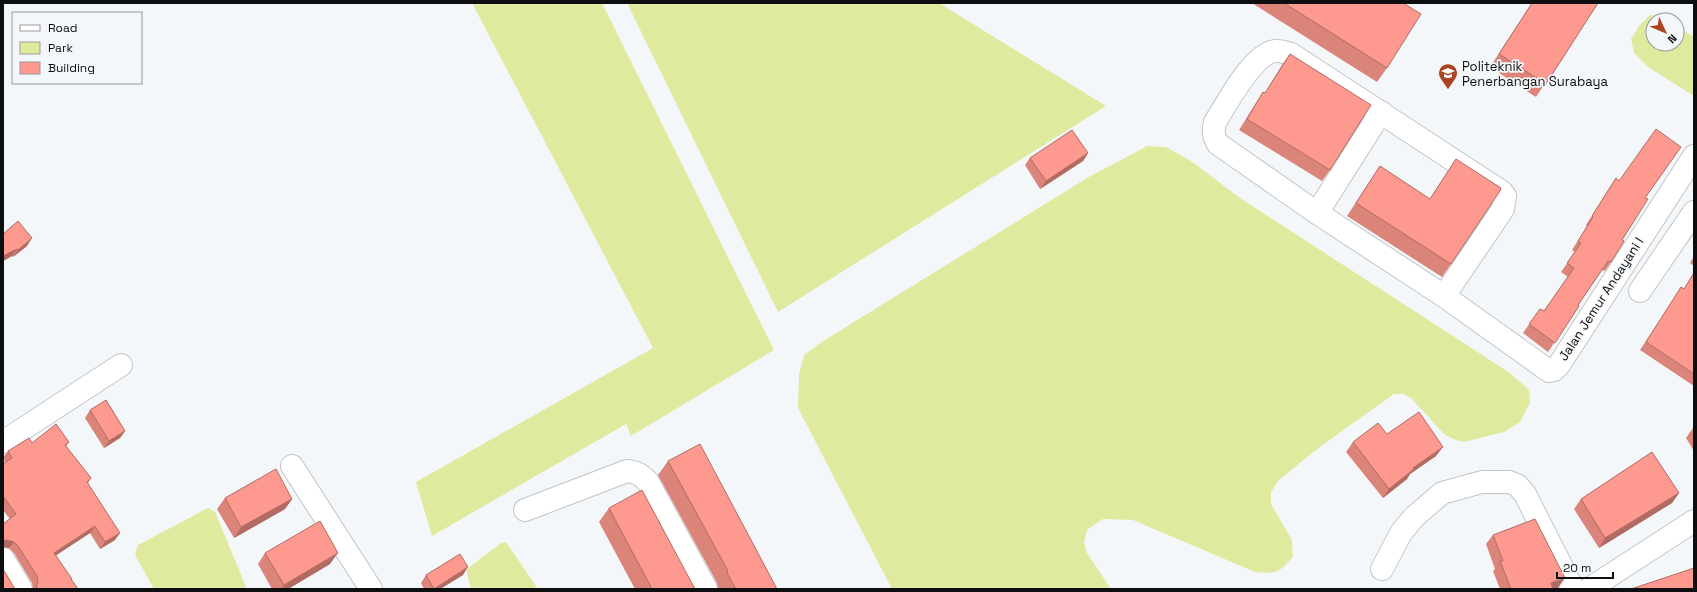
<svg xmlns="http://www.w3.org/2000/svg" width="1697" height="592" viewBox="0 0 1697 592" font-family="'Space Grotesk',sans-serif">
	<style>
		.green { fill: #e0ea9f }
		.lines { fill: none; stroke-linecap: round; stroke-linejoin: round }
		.minor-casing { stroke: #c2c5c8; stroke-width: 24 }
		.minor { stroke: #fff; stroke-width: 22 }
		.wall { fill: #da847a }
		.shaded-wall { fill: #b16b63 }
		.building { fill: #fd998e; stroke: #b16b63 }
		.labels { text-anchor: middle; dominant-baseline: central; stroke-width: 3.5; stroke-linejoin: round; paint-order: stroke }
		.poi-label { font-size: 13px; fill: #0d0e0f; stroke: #f4f7fa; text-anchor: start }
		.street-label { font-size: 13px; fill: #0d0e0f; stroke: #f4f7fa }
	</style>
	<rect width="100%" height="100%" fill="#f4f7fa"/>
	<g class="green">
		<path d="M472,3h130l172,347 -143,86 -5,-12 -194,112 -16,-54 237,-134z"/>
		<path d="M627,3h312l167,103 -328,206z"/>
		<path d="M1650,15h10l8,5h-15v24h24v-18l17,11v59l-46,-29 -14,-14 -3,-14 8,-13z"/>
		<path d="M1147,146l19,1 25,14 49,37 270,175 19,17 1,13 -10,19 -16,10 -40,10 -11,-3 -9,-5 -33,-36 -8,-4h-9l-73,52 -42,34 -8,12v12l21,36 1,16c-13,17 -17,18 -38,16l-122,-52 -30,-1 -16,11 -3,12 3,11 24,36h-219l-94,-181 1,-33 5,-20 16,-12 267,-165z"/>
		<path d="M208,508l7,4 32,77h-93l-19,-34 3,-10z"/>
		<path d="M506,542l32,47h-67l-4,-15v-5l34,-26z"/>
	</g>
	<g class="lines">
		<g class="minor-casing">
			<g id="minor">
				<path d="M1317,213l64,-101"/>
				<path d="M1640,291l54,-79"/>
				<path d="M1444,296l59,-87 2,-13 -3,-4 -211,-138c-5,-1 -11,-4 -15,-3 -23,1 -49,53 -61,71 -2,9 -2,14 3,22l99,69 127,83 105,75 5,-1 5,-5 135,-209"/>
				<path d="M3,442l118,-77"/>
				<path d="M292,466l79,123"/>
				<path d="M525,510l102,-39c10,1 15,4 21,11l58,107"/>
				<path d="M3,559l18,30"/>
				<path d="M1382,569l19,-36 13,-16 28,-24 40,-11h27l8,3 8,9 48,95"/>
				<path d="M1589,589l105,-68"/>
			</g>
		</g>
		<use href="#minor" class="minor"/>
	</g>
	<g class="wall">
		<path d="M1252,3h151l-16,65 -10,14z"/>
		<path d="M1532,3h66l-62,94 -46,-30z"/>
		<path d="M1290,54l40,116 -8,11 -83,-51 17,-27 7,-11 2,1 17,-28z"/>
		<path d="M1088,153l-5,8 -43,28 -15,-24 5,-7z"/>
		<path d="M1456,159l-5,105 -9,13 -95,-61 33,-50 50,33z"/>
		<path d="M1616,178l29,20 -23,42 -11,22 -6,9 -3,-1 -24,35 1,1 -31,46 -25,-19 17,-24 4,2 24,-34 -7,-5 14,-20 -3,-2 15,-24 -1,-1z"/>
		<path d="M3,234l24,12 -14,11 -1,-1 -9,5z"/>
		<path d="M1694,256v10l-4,-3z"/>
		<path d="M1694,272v114l-54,-36 36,-54 5,-9 3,2z"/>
		<path d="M90,410l35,21 -5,7 -16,10 -19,-30z"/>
		<path d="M1693,428h1v23l-8,-13z"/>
		<path d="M1387,434l49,22 -26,18 -3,5 -24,19 -37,-46 7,-10z"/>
		<path d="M69,442l-3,4 25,32 -3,5 27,57 -15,9 -10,-16 -34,22 15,25 7,9h-45l-1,-6 -18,-30 -5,-5 -6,-1v-23l7,-5 -7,-9v-46l3,-1 -3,-5 5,-7 24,-8z"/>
		<path d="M668,461l109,128h-59l-1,-6 -59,-108z"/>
		<path d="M1679,493l-7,10 -73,45 -25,-39 7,-10z"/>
		<path d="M225,498l67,1 -7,10 -51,29 -17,-29z"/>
		<path d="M609,508l86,81h-60l-36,-67z"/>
		<path d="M1493,535l65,53 -4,1h-54l-7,-18 2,-2 -9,-25z"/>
		<path d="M265,553l65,11 -42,25h-16l-14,-25z"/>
		<path d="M426,575h37l-23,14h-16l-3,-6z"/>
	</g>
	<g class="shaded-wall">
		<path d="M1088,153l-5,8 -43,28 6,-8z"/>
		<path d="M32,238l-5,8 -14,11 5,-7z"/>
		<path d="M17,249l-5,7 -9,5v-5z"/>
		<path d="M125,431l-5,7 -16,10 5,-7z"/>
		<path d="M1443,447l-7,9 -26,18 -3,5 -24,19 6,-9 24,-21z"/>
		<path d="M1679,493l-7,10 -73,45 6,-10z"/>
		<path d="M292,499l-7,10 -51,29 7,-11z"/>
		<path d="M95,526l-5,7 -41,27 5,-7z"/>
		<path d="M120,533l-5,7 -15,9 5,-7z"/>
		<path d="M7,540l7,2 -5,6 -6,-1v-6z"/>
		<path d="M338,553l-8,11 -42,25h-7l3,-4z"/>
		<path d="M468,567l-5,8 -23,14h-6z"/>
		<path d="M1565,578l-7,10 -4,1h-7l4,-6z"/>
	</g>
	<g class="building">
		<path d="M1284,3h119l18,11 -34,54z"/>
		<path d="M1532,3h66l-52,81 -47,-30z"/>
		<path d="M1290,54l81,51 -41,65 -83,-51 16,-27 2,1z"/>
		<path d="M1656,129l25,18 -36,51 3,1 -26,41 2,1 -13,21 -3,-1 -30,44 1,1 -24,37 -26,-19 11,-15 4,2 30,-43 -7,-5 14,-20 -3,-2 15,-24 -1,-1 24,-38 3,3z"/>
		<path d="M1072,130l16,23 -42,28 -16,-23z"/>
		<path d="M1456,159l45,29 -1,3 -49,73 -95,-61 24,-37 50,33z"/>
		<path d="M18,221l14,17 -14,12 -1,-1 -14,7v-22z"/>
		<path d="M1694,273v101l-48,-32 35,-55 3,2z"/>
		<path d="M106,400l19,31 -16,10 -19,-31z"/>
		<path d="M1419,412l24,35 -30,21 1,1 -25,20 -36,-47 25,-19 9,11z"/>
		<path d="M56,424l13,18 -4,3 26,33 -4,4 33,51 -15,9 -10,-16 -41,27 18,26h-1l7,10h-42l2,-7 -1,-6 -19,-30 -4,-4 -7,-2 -4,1v-17l13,-10 -13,-18v-32l9,-6 -4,-7 21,-13 3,5z"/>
		<path d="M700,444l77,145h-41l-8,-14 -1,-6 -59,-108z"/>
		<path d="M1652,452l27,41 -74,45 -24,-39z"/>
		<path d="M276,469l16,30 -51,28 -16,-29z"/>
		<path d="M642,490l53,99h-43l-43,-81z"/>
		<path d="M1535,519l30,59 -14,5 2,6h-42l-11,-28h3l-10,-26z"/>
		<path d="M320,521l18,32 -54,32 -19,-32z"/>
		<path d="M460,554l8,13 -34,22 -8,-14z"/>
		<path d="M1694,568v21h-63z"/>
		<path d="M3,569l12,20h-12z"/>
	</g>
	<defs>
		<g id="university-pin" transform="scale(1)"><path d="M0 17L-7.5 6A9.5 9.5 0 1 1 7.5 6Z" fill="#ac4424" stroke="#f4f7fa"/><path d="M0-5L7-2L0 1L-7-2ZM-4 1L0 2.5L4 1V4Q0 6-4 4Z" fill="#fff"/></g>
	</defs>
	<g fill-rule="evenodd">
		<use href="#university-pin" x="1448" y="73"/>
	</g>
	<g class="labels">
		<g class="poi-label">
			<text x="1462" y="66">Politeknik<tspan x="1462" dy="15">Penerbangan Surabaya</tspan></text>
		</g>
		<g class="street-label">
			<text transform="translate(1601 299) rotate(-57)">Jalan Jemur Andayani I</text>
		</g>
	</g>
	<rect width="1697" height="592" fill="none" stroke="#0d0e0f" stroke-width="8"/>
	<rect x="12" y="12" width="130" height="72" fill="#f4f7fa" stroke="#989a9c"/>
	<rect x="20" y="25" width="20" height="6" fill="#ffffff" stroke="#989a9c"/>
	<text x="48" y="32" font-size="12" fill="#0d0e0f">Road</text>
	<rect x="20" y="42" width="20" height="12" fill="#e0ea9f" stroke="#989a9c"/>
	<text x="48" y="52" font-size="12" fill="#0d0e0f">Park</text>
	<rect x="20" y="62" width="20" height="12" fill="#fd998e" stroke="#989a9c"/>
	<text x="48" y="72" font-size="12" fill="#0d0e0f">Building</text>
	<g transform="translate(1665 32) rotate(134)"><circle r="19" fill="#f4f7fa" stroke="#989a9c"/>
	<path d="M0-3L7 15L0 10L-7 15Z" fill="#ac4424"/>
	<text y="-6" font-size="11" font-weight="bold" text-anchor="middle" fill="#0d0e0f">N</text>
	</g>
	<path d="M1557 572v6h56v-6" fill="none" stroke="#0d0e0f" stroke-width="2"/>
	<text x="1563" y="572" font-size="12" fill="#0d0e0f" stroke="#f4f7fa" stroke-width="3" paint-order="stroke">20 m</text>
</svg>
